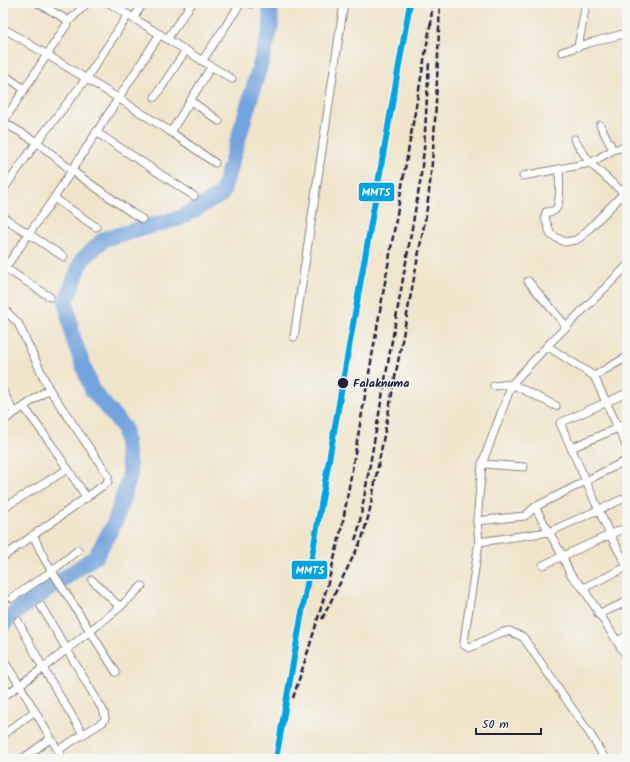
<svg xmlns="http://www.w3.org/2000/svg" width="630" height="762" viewBox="0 0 630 762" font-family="Kalam,sans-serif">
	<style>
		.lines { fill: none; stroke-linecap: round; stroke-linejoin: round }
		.river { stroke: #72a3dd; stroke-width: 16 }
		.street-casing { stroke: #898382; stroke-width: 9 }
		.street { stroke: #fff; stroke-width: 7 }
		.rail { stroke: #22223b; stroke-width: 2.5; stroke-dasharray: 6 3; stroke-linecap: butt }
		.rail-1-casing { stroke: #f6f6f2; stroke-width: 9 }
		.rail-1 { stroke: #00a3e0; stroke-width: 6 }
		.stop-dot { fill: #22223b; stroke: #f6f6f2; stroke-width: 1.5 }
		.labels { text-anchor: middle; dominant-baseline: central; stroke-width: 3; stroke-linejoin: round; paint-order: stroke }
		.stop-label { font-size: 12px; font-weight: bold; fill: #22223b; stroke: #f6f6f2; text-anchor: start }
		.line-badge { stroke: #f6f6f2; stroke-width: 1.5 }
		.badge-label { font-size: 11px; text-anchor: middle; font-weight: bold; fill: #fff }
	</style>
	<rect width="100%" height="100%" fill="#f6f6f2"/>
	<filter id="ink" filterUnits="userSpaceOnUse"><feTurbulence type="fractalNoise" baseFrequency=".025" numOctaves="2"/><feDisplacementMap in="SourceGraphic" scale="8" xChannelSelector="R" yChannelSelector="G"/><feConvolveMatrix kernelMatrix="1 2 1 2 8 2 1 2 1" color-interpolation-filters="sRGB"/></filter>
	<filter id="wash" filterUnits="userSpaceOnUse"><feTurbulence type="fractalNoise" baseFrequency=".012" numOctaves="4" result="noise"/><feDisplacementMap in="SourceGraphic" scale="16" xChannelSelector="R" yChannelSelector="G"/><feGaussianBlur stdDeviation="0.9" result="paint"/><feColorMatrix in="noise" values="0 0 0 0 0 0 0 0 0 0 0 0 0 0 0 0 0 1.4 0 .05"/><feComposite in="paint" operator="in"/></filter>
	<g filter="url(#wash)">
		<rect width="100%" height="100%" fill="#f0e4ca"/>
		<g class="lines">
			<path class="river" d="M3,625l9,-10 84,-59 19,-34 15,-47 -6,-47 -32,-38 -19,-52 -7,-37 16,-41 22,-21 76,-21 42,-24 49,-166 -1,-25"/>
		</g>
	</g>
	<g filter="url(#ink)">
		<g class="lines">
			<g class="street-casing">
				<g id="street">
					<path d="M38,3l31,18"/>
					<path d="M109,3l123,76"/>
					<path d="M249,3l2,1"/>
					<path d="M133,19l10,-16"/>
					<path d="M3,28l115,70 53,34 44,31"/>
					<path d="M167,39l25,-36"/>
					<path d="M578,47l8,-44"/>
					<path d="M562,52l27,-9 38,-10"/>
					<path d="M202,61l39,-58"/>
					<path d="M3,74l21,15"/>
					<path d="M155,97l31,-47"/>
					<path d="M191,101l28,20"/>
					<path d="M3,122l34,20 34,28 61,43 10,6"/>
					<path d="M3,122l66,-101 18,-18"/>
					<path d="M600,125l13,25"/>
					<path d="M96,132l98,64"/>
					<path d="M171,132l40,-65"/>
					<path d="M574,139l16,24 37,33"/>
					<path d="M559,169c0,10 3,34 -4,41 -3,2 -6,2 -9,2l-1,6 6,17 14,7 11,-2 6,-4 45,-46"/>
					<path d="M523,176l67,-13 23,-13 14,-4"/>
					<path d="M3,190l34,-48 49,-63 42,-64"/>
					<path d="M54,198l42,29"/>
					<path d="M3,217l61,40"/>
					<path d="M5,268l45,29"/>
					<path d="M3,271l51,-73 106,-164"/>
					<path d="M528,281l39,46"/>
					<path d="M3,308l15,15 31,66 59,86v7l-105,75"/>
					<path d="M294,337l50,-334"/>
					<path d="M547,346l47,30 33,71"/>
					<path d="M594,376l33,-19"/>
					<path d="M494,386l18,-2 44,22"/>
					<path d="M3,391l11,22"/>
					<path d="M627,393l-67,30 50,112 17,31"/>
					<path d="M24,407l25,34 38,57"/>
					<path d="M3,421l46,-32"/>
					<path d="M571,448l56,-24"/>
					<path d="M482,464l42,3"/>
					<path d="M535,507l27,48 8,19 13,14 44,69"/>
					<path d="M3,508l65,-39"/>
					<path d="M477,521l48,-5 10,-9 92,-47"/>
					<path d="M33,535l12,25 71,112"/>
					<path d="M479,542l70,-10 78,-35"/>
					<path d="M543,565l84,-38"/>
					<path d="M92,580l28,27"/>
					<path d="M583,588l44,-21"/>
					<path d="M12,598l40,-27 26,-21"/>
					<path d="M41,606l63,106 1,7 -2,3 -45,28"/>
					<path d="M598,614l29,-12"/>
					<path d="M18,621l25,47 40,66"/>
					<path d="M617,641l10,-5"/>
					<path d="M3,660l16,24 44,75"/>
					<path d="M3,697l40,-29 47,-37 30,-24 22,-21"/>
					<path d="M3,735l32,-24"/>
					<path d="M22,759l28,-20"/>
					<path d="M605,759l-13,-22 -69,-100 -14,-6 -9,2 -31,15 -5,-3v-4l15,-99 -2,-21 5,-57 30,-80 35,-38 80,-80"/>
				</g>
			</g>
			<use href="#street" class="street"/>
			<g class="rail">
				<path d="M431,26l1,-23"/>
				<path d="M355,540l3,-8 62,-349 4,-34 5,-87"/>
				<path d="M322,619l40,-80 7,-25 57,-299c10,-70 11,-141 14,-212"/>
				<path d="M293,698c19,-58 37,-117 50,-177l88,-500"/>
			</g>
			<g class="rail-1-casing">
				<path id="rail-1" d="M276,759l134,-756"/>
			</g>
			<use href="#rail-1" class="rail-1"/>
		</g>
	</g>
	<circle class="stop-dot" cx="343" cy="383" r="6"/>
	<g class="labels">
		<g class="stop-label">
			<text x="353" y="383">Falaknuma</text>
		</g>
	</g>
	<g class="line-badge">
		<rect x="358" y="182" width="37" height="20" rx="4" fill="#00a3e0"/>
		<rect x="291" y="560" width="37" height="20" rx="4" fill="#00a3e0"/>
	</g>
	<g class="badge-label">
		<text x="376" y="196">MMTS</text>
		<text x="310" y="574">MMTS</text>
	</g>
	<rect width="630" height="762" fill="none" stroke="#f6f6f2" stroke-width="16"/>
	<path d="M476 728v6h65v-6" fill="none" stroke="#22223b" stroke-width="2"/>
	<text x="482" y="728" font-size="12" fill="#22223b" stroke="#f6f6f2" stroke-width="3" paint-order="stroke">50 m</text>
</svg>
